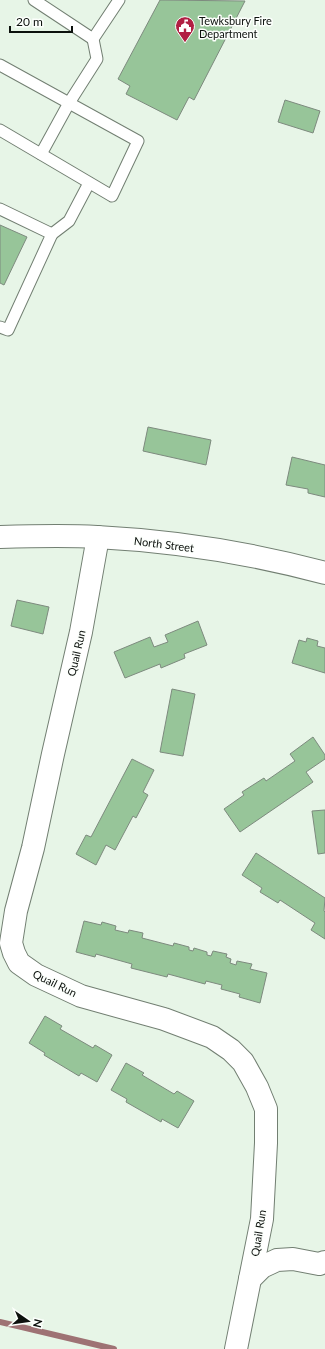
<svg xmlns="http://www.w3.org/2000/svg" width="325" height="1349" viewBox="0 0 325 1349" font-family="Lato,sans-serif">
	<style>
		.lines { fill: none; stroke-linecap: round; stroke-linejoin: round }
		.stream { stroke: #9e7274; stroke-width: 6 }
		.building { fill: #97c599; stroke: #7d8a7e }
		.lane-casing { stroke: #727f72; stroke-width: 13 }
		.street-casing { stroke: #727f72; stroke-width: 24 }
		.secondary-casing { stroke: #727f72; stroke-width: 24 }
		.lane { stroke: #fff; stroke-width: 11 }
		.street { stroke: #fff; stroke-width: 22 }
		.secondary { stroke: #fff; stroke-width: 22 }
		.labels { text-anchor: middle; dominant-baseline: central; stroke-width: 3; stroke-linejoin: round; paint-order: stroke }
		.poi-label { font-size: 11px; fill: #0c110d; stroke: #fcfffc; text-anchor: start }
		.street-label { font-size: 11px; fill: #0c110d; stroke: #fcfffc }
	</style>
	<rect width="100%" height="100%" fill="#e7f5e7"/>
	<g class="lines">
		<path class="stream" d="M0,1322l114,27"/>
	</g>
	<g class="building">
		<path d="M160,0l85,1 -51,99 -5,-3 -12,23 -51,-26 4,-8 -12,-7z"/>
		<path d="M285,100l35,11 -7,22 -35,-11z"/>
		<path d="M0,225l27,12 -23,48 -4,-2z"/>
		<path d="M148,427l63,13 -5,25 -63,-14z"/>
		<path d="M292,457l33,8v32l-17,-4v-4l-22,-4z"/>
		<path d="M17,600l32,7 -6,27 -32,-8z"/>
		<path d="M198,621l9,24 -23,9 1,4 -24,10 -1,-4 -35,14 -11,-26 36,-15 4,10 14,-5 -3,-7z"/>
		<path d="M307,638l11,3 -1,5 8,2v25l-33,-10 7,-23 7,2z"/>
		<path d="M172,689l23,5 -12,62 -23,-4z"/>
		<path d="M313,737l12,18v4l-19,13 7,10 -73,50 -16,-23 20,-14 -2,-3 22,-14 2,3 29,-20 -5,-7z"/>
		<path d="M132,759l22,11 -11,22 5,3 -12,23 -3,-2 -18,34 -9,-5 -10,20 -20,-11 10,-19 5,2z"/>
		<path d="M325,810v43l-7,1 -6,-43z"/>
		<path d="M256,853l69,45 -1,13 1,1v27l-14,-9 4,-7 -35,-23 -2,3 -18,-11 2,-4 -20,-13z"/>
		<path d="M84,921l17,4 1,-3 14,4 -1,4 13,3 1,-3 14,3 -1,5 31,8 1,-3 15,4v3l4,1 1,-3 13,4v3l4,1 2,-5 14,3 -1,3 5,2 -1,4 6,2 1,-4 15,3 -2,5 17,4 -7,30 -21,-6 1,-3 -19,-5 1,-4 -16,-4 -1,3 -37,-10 -1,3 -36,-9 1,-4 -36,-10 -1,3 -19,-5z"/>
		<path d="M45,1016l17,10 -2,3 33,19 2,-3 17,10 -15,27 -16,-9 -2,3 -35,-21 1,-2 -16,-10z"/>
		<path d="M126,1063l18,10 -2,2 32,19 3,-3 17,10 -16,27 -16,-9 -1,3 -35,-20 1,-3 -16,-9z"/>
	</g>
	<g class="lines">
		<g class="lane-casing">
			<g id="lane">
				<path d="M34,0l59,39 26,-39"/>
				<path d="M0,65l138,76 -26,55 -112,-66"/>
				<path d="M41,154l28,-51 28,-44 -4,-20"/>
				<path d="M0,209l52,25 -44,96 -8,-3"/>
				<path d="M52,234l17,-13 20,-38"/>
			</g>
		</g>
		<g class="street-casing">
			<g id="street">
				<path d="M98,537l-17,95 -28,122 -20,94 -17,63 -5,32 3,10 5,10 17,12 45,21 83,23 48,18 19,13 12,12 14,25 9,22v34l-4,76 -12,60"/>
				<path d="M236,1349l14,-70 12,-12 15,-7 16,-1 26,5 6,-2"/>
			</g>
		</g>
		<g class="secondary-casing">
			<path id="secondary" d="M0,537c32,-1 65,-2 97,0 77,4 154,16 228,36"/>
		</g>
		<use href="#lane" class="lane"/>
		<use href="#street" class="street"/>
		<use href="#secondary" class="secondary"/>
	</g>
	<defs>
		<g id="civic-pin" transform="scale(1)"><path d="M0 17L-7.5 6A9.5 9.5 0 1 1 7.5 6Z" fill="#b11f43" stroke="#fcfffc"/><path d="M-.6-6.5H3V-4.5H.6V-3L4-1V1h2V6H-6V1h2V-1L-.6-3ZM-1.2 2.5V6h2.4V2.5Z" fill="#fff"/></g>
	</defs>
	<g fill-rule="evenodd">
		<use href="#civic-pin" x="185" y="26"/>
	</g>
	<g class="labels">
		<g class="poi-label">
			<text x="199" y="20">Tewksbury Fire<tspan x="199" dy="13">Department</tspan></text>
		</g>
		<g class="street-label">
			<text transform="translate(164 544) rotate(7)">North Street</text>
			<text transform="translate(76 653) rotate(-77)">Quail Run</text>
			<text transform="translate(55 983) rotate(26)">Quail Run</text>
			<text transform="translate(258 1233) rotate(-81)">Quail Run</text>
		</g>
	</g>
	<g transform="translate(28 1321) rotate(103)" stroke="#fcfffc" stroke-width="3" paint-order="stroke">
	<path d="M0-3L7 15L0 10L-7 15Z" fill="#0c110d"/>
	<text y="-6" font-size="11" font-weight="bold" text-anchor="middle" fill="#0c110d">N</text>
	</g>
	<path d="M10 26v6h62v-6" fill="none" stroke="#0c110d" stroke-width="2"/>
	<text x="16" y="26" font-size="12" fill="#0c110d" stroke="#fcfffc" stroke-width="3" paint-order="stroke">20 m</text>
</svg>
